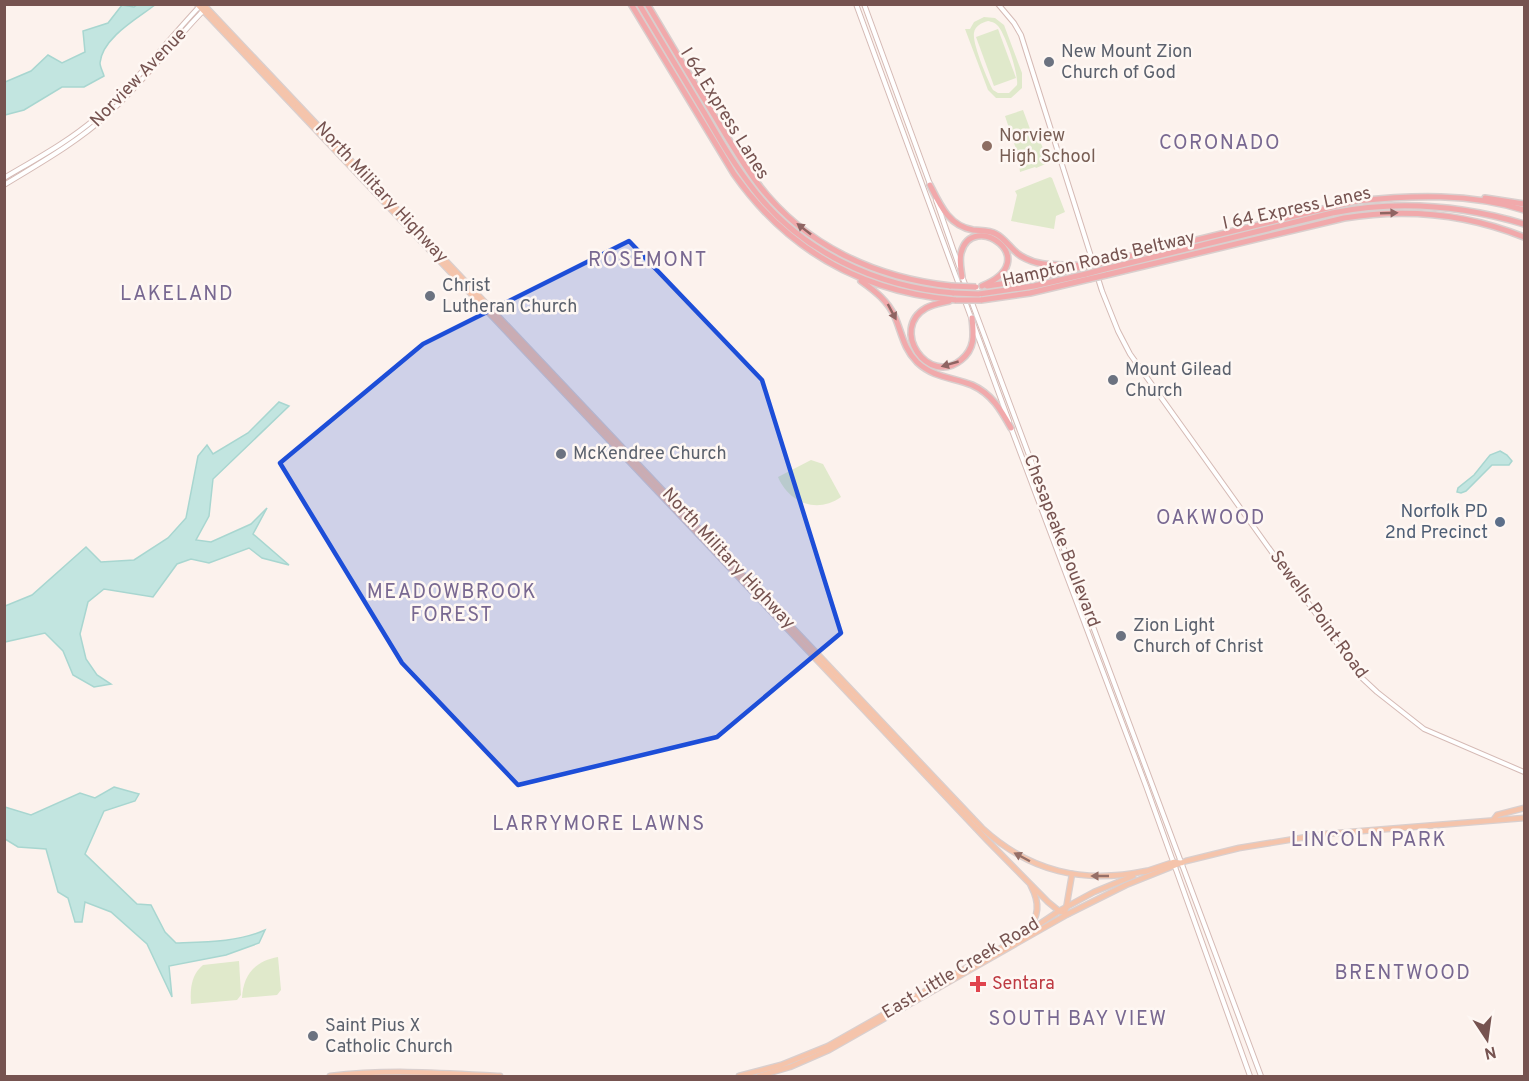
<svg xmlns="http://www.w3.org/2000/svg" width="1529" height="1081" viewBox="0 0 1529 1081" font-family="Overpass,sans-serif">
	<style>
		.green { fill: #e0e9cb; fill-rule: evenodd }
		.water { fill: #c2e5e0; stroke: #a8d6d0; stroke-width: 1.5 }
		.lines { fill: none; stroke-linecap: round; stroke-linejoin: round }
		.secondary-casing { stroke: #d5bab5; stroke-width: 6 }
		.primary-casing { stroke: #d9cfce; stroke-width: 7 }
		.motorway-casing { stroke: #d9cfce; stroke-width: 8 }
		.secondary { stroke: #fff; stroke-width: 4 }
		.primary { stroke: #f5c4ab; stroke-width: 4.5 }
		.motorway { stroke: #f1a9ab; stroke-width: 5 }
		.motorway-bridge-casing { stroke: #d9cfce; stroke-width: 8; stroke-linecap: butt }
		.motorway-bridge { stroke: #f1a9ab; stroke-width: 5 }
		.oneway { fill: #8f6462 }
		.oneway2 { fill: #966f67 }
		.marked { fill: #1d4ed8; fill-opacity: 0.2; stroke: #1d4ed8; stroke-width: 4.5; stroke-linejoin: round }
		.worship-dot { fill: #6b7280; stroke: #fef7f3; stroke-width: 2 }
		.education-dot { fill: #8d6e63; stroke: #fef7f3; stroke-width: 2 }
		.service-dot { fill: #5c6f8a; stroke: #fef7f3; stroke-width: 2 }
		.health-dot { fill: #e0444e; stroke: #fef7f3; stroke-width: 2 }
		.labels { text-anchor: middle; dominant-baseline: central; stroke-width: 5; stroke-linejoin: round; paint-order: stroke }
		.worship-label { font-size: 18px; fill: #5b616d; stroke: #fef7f3; text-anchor: start }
		.street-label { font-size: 18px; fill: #765350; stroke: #fef7f3 }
		.education-label { font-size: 18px; fill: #785e54; stroke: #fef7f3; text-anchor: start }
		.service-label { font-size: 18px; fill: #4e5e75; stroke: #fef7f3; text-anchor: end }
		.health-label { font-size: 18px; fill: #be3a42; stroke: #fef7f3; text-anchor: start }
		.neighbourhood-label { font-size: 20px; letter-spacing: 1.5px; fill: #786891; stroke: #fef7f3 }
	</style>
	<rect width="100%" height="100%" fill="#fcf2ed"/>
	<g class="green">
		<path d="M984,17l11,1 9,7 18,48v15l-11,10h-15l-8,-8 -23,-61h5l4,-7zM988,21c4,1 6,1 9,4 8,7 22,50 20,60l-8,8h-11l-5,-3c-5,-9 -21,-47 -19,-57 1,-7 7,-10 14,-12z"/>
		<path d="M998,29l18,49 -22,8 -18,-49z"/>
		<path d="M1023,110l10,27 4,-2 12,26 -1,2 -12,5 -1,-1 -15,5 -2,-17 -13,-39z"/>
		<path d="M1050,177l2,1 13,34 -9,4 -2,13 -43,-8 6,-26 -2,-4z"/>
		<path d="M811,460l12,4 18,33c-24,17 -52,6 -63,-20z"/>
		<path d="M278,957l3,33 -4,5 -35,3c1,-23 13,-37 36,-41z"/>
		<path d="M239,961l2,34 -4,5 -46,4c-1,-15 0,-29 12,-39z"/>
	</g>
	<g class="water">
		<path d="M122,5l12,2 3,-2h18c-17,13 -53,33 -55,58 0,4 3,9 4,13l-20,11h-22l-38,23 -19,5v-33l26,-11 17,-16 14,8 23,-11 -2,-21 25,-8z"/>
		<path d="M279,402l10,4 -76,73 -4,37 -13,24 15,2 40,-18 16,-16 -14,26 36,31 -27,-7 -13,-10 -40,15 -18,-4 -14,5 -24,33 -49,-8 -16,13 -8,32 6,25 11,16 14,9 -17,3 -21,-12 -10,-24 -18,-18 -40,9v-36l27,-11 54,-48 15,15 33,-2 34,-22 18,-20 12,-62 9,-11 6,9 35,-21z"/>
		<path d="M1500,451l7,4 5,6 -3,4h-17l-26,26 -5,2 -4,-1 1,-4 16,-13 16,-20z"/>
		<path d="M114,787l25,7 -4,7 -31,10 -19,43 52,50 14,1 14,27 11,11c29,-1 63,-1 89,-13l-6,13 -33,12 -57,11 3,31 -25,-53 -36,-32 -26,-10 -3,20h-7l-7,-24 -10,-6 -12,-43 -28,-2 -13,-8v-32l26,8 49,-22 15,5z"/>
	</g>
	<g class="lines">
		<g class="secondary-casing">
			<g id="secondary">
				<path d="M856,4l153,417"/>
				<path d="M864,4l67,183"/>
				<path d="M998,4l16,19 7,12 81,256 16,40 12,23 232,324 15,14 47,37 100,43"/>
				<path d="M4,178c32,-19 64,-36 92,-60 38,-33 69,-75 103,-111"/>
				<path d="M4,185c36,-22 72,-42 103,-70 35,-31 63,-70 96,-104"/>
				<path d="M936,200l23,66"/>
				<path d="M962,276l299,800"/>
				<path d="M1011,428l135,358 104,290"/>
			</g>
		</g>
		<g class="primary-casing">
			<g id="primary">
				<path d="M197,4l790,836 61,62 11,9 9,3"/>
				<path d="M203,4l779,824c48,44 101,56 164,43"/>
				<path d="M1494,819l3,-4 27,-7"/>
				<path d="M1144,872l30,-10 8,1"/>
				<path d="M1066,909l6,-35"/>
				<path d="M1027,929c14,-13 12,-28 4,-43"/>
				<path d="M330,1076c57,-7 113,-3 170,0"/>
				<path d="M739,1076l42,-11 47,-19 189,-107 42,-28 35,-19 39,-16"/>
				<path d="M759,1076l31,-9 39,-17 239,-136 58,-29 60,-24 53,-13 86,-14 199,-16"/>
			</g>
		</g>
		<g class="motorway-casing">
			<g id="motorway">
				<path d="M631,4l103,170c54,77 128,118 222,126"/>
				<path d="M639,4c22,37 44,73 66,110 15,26 30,52 49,76 48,62 123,97 200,103"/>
				<path d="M647,4c21,35 41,69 62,103 16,26 31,53 49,77 47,62 118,94 193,102"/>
				<path d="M930,185c10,20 19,41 43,45 8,1 16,0 23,4 10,5 15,16 25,22 22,13 40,7 64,10"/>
				<path d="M1485,198l39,6"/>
				<path d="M1102,263l254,-62c56,-6 114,-8 168,9"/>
				<path d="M1105,269l227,-56c65,-13 129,-8 192,11"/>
				<path d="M1106,275l238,-57c61,-10 123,-4 180,19"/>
				<path d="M962,277c-1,-8 -3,-16 -1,-24 11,-44 85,7 21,33"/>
				<path d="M861,281c14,10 27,20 34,36 7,17 9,32 22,45 17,16 35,15 55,23 20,9 29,25 39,43"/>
				<path d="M987,286l41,-6 53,-13"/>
				<path d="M979,294l55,-8 52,-12"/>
				<path d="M981,300l49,-7 59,-14"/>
				<path d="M949,301c-8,2 -16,3 -23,7 -37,21 2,79 35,52 14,-11 13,-25 11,-42"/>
			</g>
		</g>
		<use href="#secondary" class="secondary"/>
		<use href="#primary" class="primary"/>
		<use href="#motorway" class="motorway"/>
		<g class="motorway-bridge-casing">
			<g id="motorway-bridge">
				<path d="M1085,266l17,-3"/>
				<path d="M1086,274l19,-5"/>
				<path d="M1089,279l17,-4"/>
				<path d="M951,286l25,1"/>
				<path d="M954,293l25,1"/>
				<path d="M956,300h25"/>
			</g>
		</g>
		<use href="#motorway-bridge" class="motorway-bridge"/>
	</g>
	<defs><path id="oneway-solid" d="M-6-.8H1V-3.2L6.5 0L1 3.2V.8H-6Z" transform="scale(1.5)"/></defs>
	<g class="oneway">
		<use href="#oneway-solid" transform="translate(1389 213) rotate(-2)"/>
		<use href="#oneway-solid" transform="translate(804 229) rotate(-142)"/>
		<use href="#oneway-solid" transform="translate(892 312) rotate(62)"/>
		<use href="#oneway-solid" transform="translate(950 364) rotate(164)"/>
	</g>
	<g class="oneway2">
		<use href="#oneway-solid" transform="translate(1022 857) rotate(-152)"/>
		<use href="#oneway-solid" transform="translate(1100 876) rotate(-180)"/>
	</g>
	<path class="marked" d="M629,241l133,139 79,253 -124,104 -199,48 -116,-122 -122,-200 143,-119z"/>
	<g class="worship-dot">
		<circle cx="1049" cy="62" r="6"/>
		<circle cx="430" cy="296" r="6"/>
		<circle cx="1113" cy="380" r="6"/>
		<circle cx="561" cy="454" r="6"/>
		<circle cx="1121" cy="636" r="6"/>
		<circle cx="313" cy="1036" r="6"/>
	</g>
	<circle class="education-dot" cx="987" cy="146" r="6"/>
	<circle class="service-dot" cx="1500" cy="522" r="6"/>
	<path class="health-dot" d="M975 975h6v6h6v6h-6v6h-6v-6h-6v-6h6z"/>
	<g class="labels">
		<g class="worship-label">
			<text x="1061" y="52">New Mount Zion<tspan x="1061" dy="21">Church of God</tspan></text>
			<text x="442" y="286">Christ<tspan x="442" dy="21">Lutheran Church</tspan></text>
			<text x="1125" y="370">Mount Gilead<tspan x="1125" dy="21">Church</tspan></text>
			<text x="573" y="454">McKendree Church</text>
			<text x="1133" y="626">Zion Light<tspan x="1133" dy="21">Church of Christ</tspan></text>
			<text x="325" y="1026">Saint Pius X<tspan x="325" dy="21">Catholic Church</tspan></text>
		</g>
		<g class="street-label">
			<text transform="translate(139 78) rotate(-46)">Norview Avenue</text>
			<text transform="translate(724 114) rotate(58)">I 64 Express Lanes</text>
			<text transform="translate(381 193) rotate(47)">North Military Highway</text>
			<text transform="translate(1297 209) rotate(-12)">I 64 Express Lanes</text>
			<text transform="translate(1099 260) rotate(-13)">Hampton Roads Beltway</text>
			<text transform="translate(1061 541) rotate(69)">Chesapeake Boulevard</text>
			<text transform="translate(728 559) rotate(47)">North Military Highway</text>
			<text transform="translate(1318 615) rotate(54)">Sewells Point Road</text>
			<text transform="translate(961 969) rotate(-31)">East Little Creek Road</text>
		</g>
		<g class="education-label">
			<text x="999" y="136">Norview<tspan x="999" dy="21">High School</tspan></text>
		</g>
		<g class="service-label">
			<text x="1488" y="512">Norfolk PD<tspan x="1488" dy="21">2nd Precinct</tspan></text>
		</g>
		<g class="health-label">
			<text x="992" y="984">Sentara</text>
		</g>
		<g class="neighbourhood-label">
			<text x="1220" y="144">CORONADO</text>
			<text x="648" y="261">ROSEMONT</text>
			<text x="177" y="295">LAKELAND</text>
			<text x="1211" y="519">OAKWOOD</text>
			<text x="452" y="593">MEADOWBROOK<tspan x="452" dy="23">FOREST</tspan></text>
			<text x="599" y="825">LARRYMORE LAWNS</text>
			<text x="1369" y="841">LINCOLN PARK</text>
			<text x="1403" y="974">BRENTWOOD</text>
			<text x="1078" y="1020">SOUTH BAY VIEW</text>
		</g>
	</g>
	<rect width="1529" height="1081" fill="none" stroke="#765350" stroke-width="12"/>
	<g transform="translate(1487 1039) rotate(167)" stroke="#fef7f3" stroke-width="4.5" paint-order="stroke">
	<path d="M0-4.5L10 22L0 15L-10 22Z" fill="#765350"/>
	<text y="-9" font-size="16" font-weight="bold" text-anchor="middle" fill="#765350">N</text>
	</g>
</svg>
